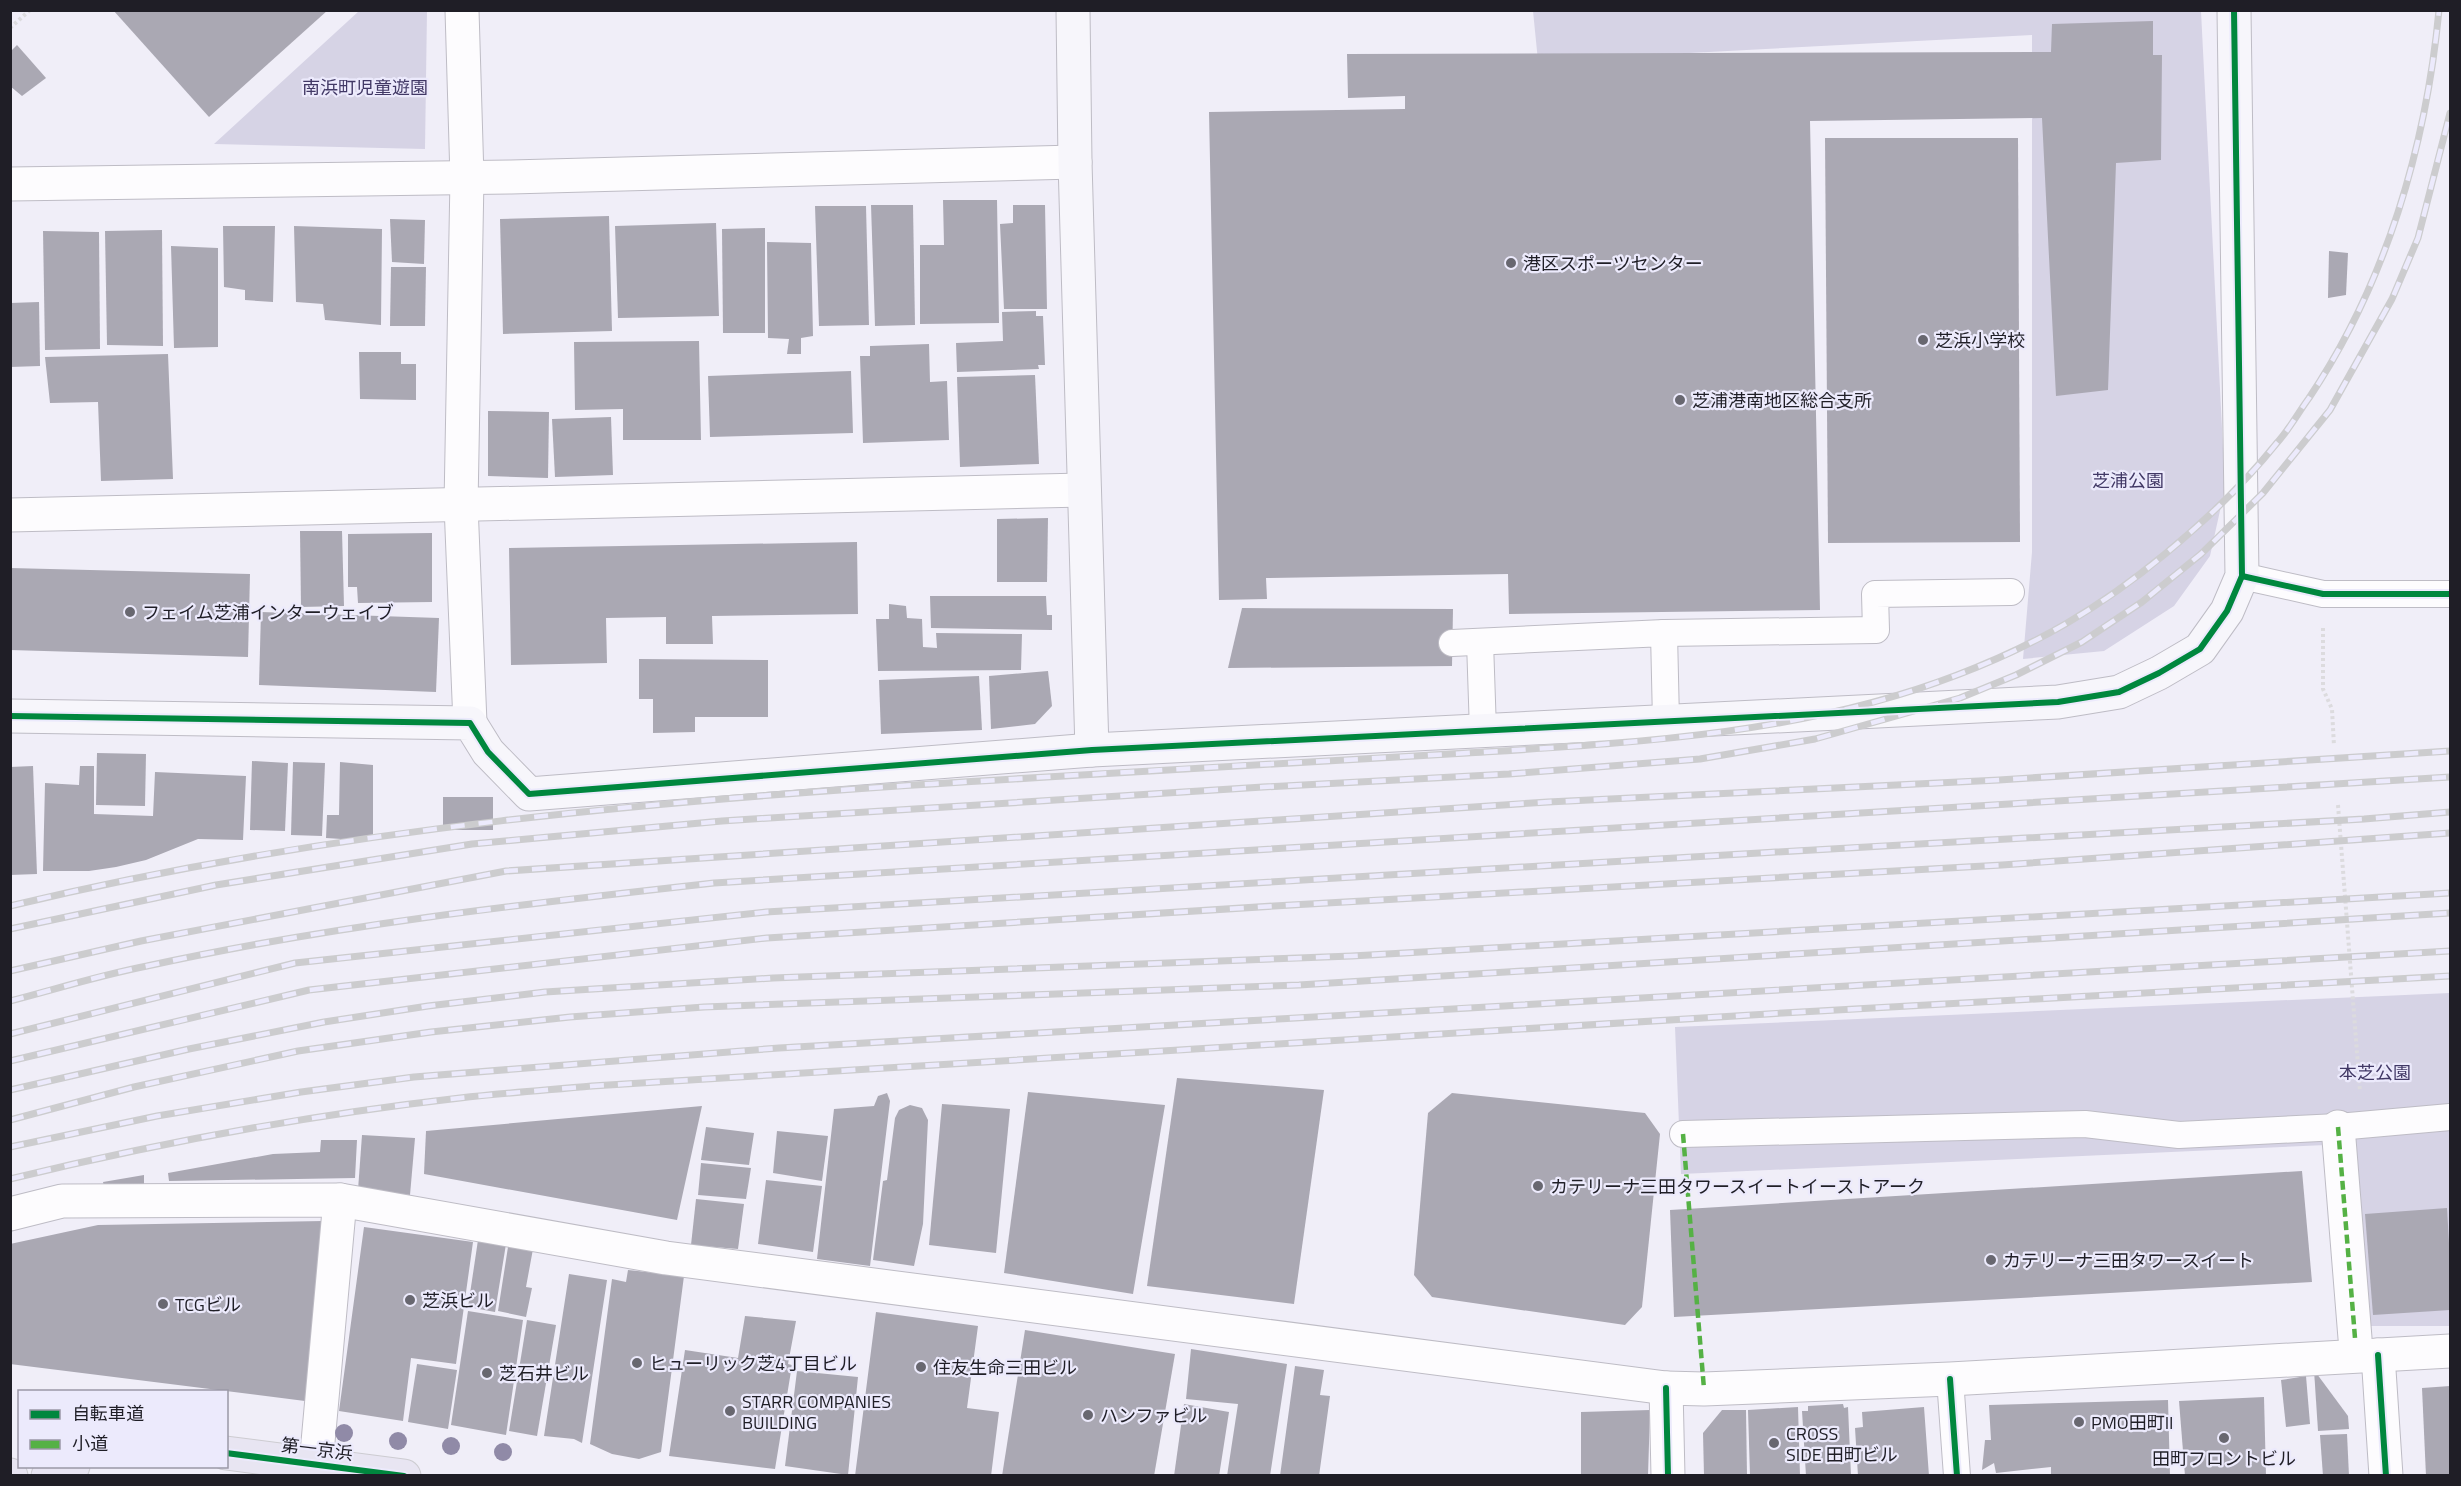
<svg xmlns="http://www.w3.org/2000/svg" width="2461" height="1486" viewBox="0 0 2461 1486" font-family="'Titillium Web','Noto Sans JP',sans-serif">
	<style>
		.green { fill: #d6d3e5 }
		.building { fill: #aaa8b3 }
		.lines { fill: none; stroke-linecap: round; stroke-linejoin: round }
		.lane-casing { stroke: #bebcc5; stroke-width: 28 }
		.street-casing { stroke: #bebcc5; stroke-width: 35 }
		.secondary-casing { stroke: #bebcc5; stroke-width: 35 }
		.highway-casing { stroke: #cdccd1; stroke-width: 35 }
		.path { stroke: #dcdbde; stroke-width: 4; stroke-dasharray: 3 3; stroke-linecap: butt }
		.lane { stroke: #fdfcfe; stroke-width: 26 }
		.street { stroke: #fdfcfe; stroke-width: 33 }
		.secondary { stroke: #f7f6fb; stroke-width: 33 }
		.highway { stroke: #e8e5f2; stroke-width: 33 }
		.rail-casing { stroke: #ccccce; stroke-width: 7 }
		.rail { stroke: #eceafc; stroke-width: 4.5; stroke-dasharray: 14; stroke-linecap: butt }
		.quiet { stroke: #55b145; stroke-width: 4.5; stroke-dasharray: 9 4.5; stroke-linecap: butt }
		.cycleway-casing { stroke: #eceafc; stroke-width: 10 }
		.cycleway { stroke: #00873e; stroke-width: 6 }
		.tree { fill: #908aa7 }
		.poi-dot { fill: #686770; stroke: #eceafc; stroke-width: 2 }
		.labels { text-anchor: middle; dominant-baseline: central; stroke-width: 4.5; stroke-linejoin: round; paint-order: stroke }
		.park-label { font-size: 18px; fill: #413865; stroke: #eceafc }
		.poi-label { font-size: 18px; fill: #1f1e26; stroke: #eceafc; text-anchor: start }
		.street-label { font-size: 18px; fill: #1f1e26; stroke: #eceafc }
	</style>
	<rect width="100%" height="100%" fill="#f0eef8"/>
	<g class="green">
		<path d="M359,11h68l-2,138 -211,-5z"/>
		<path d="M1533,11h668l24,477 -15,68 -36,50 -70,45 -81,8 9,-107v-517l-494,26z"/>
		<path d="M2450,993v333h-88l-13,-182 -668,30 -6,-147z"/>
	</g>
	<g class="building">
		<path d="M113,10h215l-119,107z"/>
		<path d="M2153,21v34h9l-1,105 -45,3 -8,227 -52,6 -14,-278 -232,3 10,489 -311,4 -1,-40 -242,4 1,21 -48,1 -10,-488 196,-3v-13l-57,2 -1,-44 704,-2 1,-28z"/>
		<path d="M17,45l29,33 -24,18 -12,-10v-34z"/>
		<path d="M1825,138h193l2,404 -192,1z"/>
		<path d="M943,200h54l2,123 -79,1v-79h24z"/>
		<path d="M871,205h42l2,120 -40,1z"/>
		<path d="M1013,205h32l2,104h-43l-4,-85 13,-1z"/>
		<path d="M815,206h51l3,119 -50,1z"/>
		<path d="M609,216l3,115 -109,3 -3,-115z"/>
		<path d="M390,219l35,1 -1,44 -32,-2z"/>
		<path d="M716,223l3,93 -101,2 -3,-92z"/>
		<path d="M223,226h52l-2,76 -28,-2v-10l-21,-3z"/>
		<path d="M294,226l88,3 -1,96 -56,-5 -2,-16 -27,-2z"/>
		<path d="M765,228v105h-42l-1,-104z"/>
		<path d="M162,230l1,116 -56,-1 -2,-114z"/>
		<path d="M43,231l56,1 1,117 -55,1z"/>
		<path d="M767,242l44,1 2,93 -12,2v16h-14l2,-15 -21,-1z"/>
		<path d="M171,246l47,2v99l-44,1z"/>
		<path d="M2329,251l19,2 -2,42 -18,3z"/>
		<path d="M391,267h35l-1,59h-35z"/>
		<path d="M39,302l1,64 -30,1v-64z"/>
		<path d="M1036,311v5h7l2,49h-7l1,4 -82,3 -1,-29 47,-2 -1,-29z"/>
		<path d="M699,341l2,99h-78v-31l-48,1 -1,-68z"/>
		<path d="M929,344l1,38 17,-1 2,59 -86,3 -3,-87h10v-10z"/>
		<path d="M359,352h42v12h15v36l-56,-1z"/>
		<path d="M168,354l5,125 -72,2 -3,-79 -48,1 -5,-46z"/>
		<path d="M851,371l2,62 -143,4 -2,-61z"/>
		<path d="M1035,375l4,89 -79,3 -3,-90z"/>
		<path d="M488,411l61,1 -1,66 -60,-2z"/>
		<path d="M611,417l2,58 -58,2 -3,-58z"/>
		<path d="M1048,518l-1,64h-50v-63z"/>
		<path d="M300,531h42l2,75 -43,1z"/>
		<path d="M432,533v69l-74,1 -1,-16h-9v-53z"/>
		<path d="M857,542l1,72 -146,2 1,28h-47v-27l-60,1 1,45 -96,2 -2,-117z"/>
		<path d="M10,568l240,6 -2,83 -238,-7z"/>
		<path d="M930,596h116l1,19h5v15l-121,-2z"/>
		<path d="M889,604l17,2 1,12 15,1 1,28 14,1 -1,-15 86,1 -1,36 -143,1 -2,-52h13z"/>
		<path d="M1242,608l211,1 -1,57 -224,2z"/>
		<path d="M261,612l178,6 -3,74 -177,-7z"/>
		<path d="M639,659l129,1v57h-73v15l-42,1v-34h-14z"/>
		<path d="M1048,671l4,35 -17,18 -44,5 -2,-53z"/>
		<path d="M979,676l3,54 -101,4 -2,-54z"/>
		<path d="M97,753l49,1 -1,52 -49,-1z"/>
		<path d="M252,761l36,2 -3,68 -35,-1z"/>
		<path d="M293,762l32,1 -3,73 -31,-1z"/>
		<path d="M340,762l33,3v76l-47,-3 1,-23h12z"/>
		<path d="M33,766l4,108 -27,1v-108z"/>
		<path d="M80,766h14v48l59,2 2,-44 91,4 -3,64 -45,-1 -52,21 -30,7 -27,4h-46l2,-88 34,2z"/>
		<rect x="443" y="797" width="50" height="33"/>
		<path d="M1177,1078l147,12 -30,214 -147,-18z"/>
		<path d="M1028,1092l137,13 -32,189 -129,-21z"/>
		<path d="M887,1093l3,8 -20,165 -53,-7 17,-150 40,-3 4,-10z"/>
		<path d="M1452,1093l193,20 15,21 -18,173 -17,18 -193,-28 -18,-22 14,-162z"/>
		<path d="M942,1104l68,5 -14,144 -67,-8z"/>
		<path d="M910,1105l12,3 6,12 -5,104 -9,42 -41,-6 10,-79 4,-1 8,-62 4,-8z"/>
		<path d="M702,1106l-25,114 -253,-46 2,-43z"/>
		<path d="M706,1127l48,6 -5,32 -48,-5z"/>
		<path d="M777,1131l51,5 -6,45 -49,-8z"/>
		<path d="M362,1135l53,3 -5,57 -52,-5z"/>
		<path d="M321,1140h36l-2,38 -186,3 -1,-8 105,-19 47,-2z"/>
		<path d="M701,1163l50,5 -5,31 -48,-4z"/>
		<path d="M2302,1171l10,111 -638,35 -4,-107z"/>
		<path d="M144,1175v15l-38,4 -3,-12z"/>
		<path d="M766,1180l56,6 -9,66 -55,-8z"/>
		<path d="M696,1199l48,5 -6,45 -47,-4z"/>
		<path d="M2447,1208l3,52v50l-77,5 -8,-101z"/>
		<path d="M323,1221l-18,180 -295,-37v-120l88,-19z"/>
		<path d="M364,1227l109,15 -17,122 -45,-6 -8,63 -64,-10z"/>
		<path d="M478,1240l28,4 -11,68 -27,-5z"/>
		<path d="M508,1247l25,2 -7,38 6,1 -6,29 -28,-6z"/>
		<path d="M628,1270l56,6 -23,176 -22,7 -27,-5 -22,-10 22,-165 14,3z"/>
		<path d="M569,1274l38,6 -25,163 -8,-4 -30,-3z"/>
		<path d="M468,1311l55,9 -17,115 -55,-10z"/>
		<path d="M876,1312l102,14 -11,82 32,4 -8,64h-136z"/>
		<path d="M745,1316l51,5 -8,43 4,1 -17,104 -106,-13 16,-106 53,8z"/>
		<path d="M527,1320l29,5 -19,111 -28,-5z"/>
		<path d="M1025,1330l150,24 -21,122h-152z"/>
		<path d="M1191,1349l96,15 -17,112h-43l11,-72 -52,-5z"/>
		<path d="M417,1364l40,6 -9,59 -40,-7z"/>
		<path d="M1295,1366l29,4 -4,25 10,1 -11,80h-39z"/>
		<path d="M2314,1370l34,46 1,13 -31,2z"/>
		<path d="M797,1371l61,6 -10,98 -63,-9z"/>
		<path d="M2306,1376l4,48 -24,3 -5,-47z"/>
		<path d="M2450,1386v90h-24l-4,-88z"/>
		<path d="M2264,1397l2,79h-81l-6,-75z"/>
		<path d="M2168,1400l2,76h-119v-9l-55,6 -2,-10 -12,7 3,-30h6l-2,-35z"/>
		<path d="M1184,1404l45,8 -10,64h-45z"/>
		<path d="M1843,1404l1,4 4,-1 3,69h-45l-4,-65h6v-5z"/>
		<path d="M1798,1407l2,69h-50l-2,-66z"/>
		<path d="M1924,1407l5,69h-71l-3,-48 8,-1 -1,-15z"/>
		<path d="M1650,1410l-2,66h-67v-64z"/>
		<path d="M1722,1410h24l1,66h-43l-1,-43z"/>
		<path d="M2347,1434l2,42h-26l-3,-41z"/>
	</g>
	<g class="lines">
		<g class="lane-casing">
			<g id="lane">
				<path d="M2242,576l81,18h127"/>
				<path d="M1664,633l212,-3 -1,-36 136,-2"/>
				<path d="M1480,642l3,89"/>
				<path d="M1452,643l212,-10 2,88"/>
				<path d="M1683,1134l402,-10 94,11 159,-8 112,-10"/>
				<path d="M1950,1379l7,97"/>
			</g>
		</g>
		<g class="street-casing">
			<g id="street">
				<path d="M462,10l5,168 -6,327 9,218"/>
				<path d="M10,184l501,-7 564,-15"/>
				<path d="M10,515l1074,-25"/>
				<path d="M2338,1127l17,211"/>
				<path d="M10,1214l52,-13 278,-1 326,58 1000,130 38,1 246,-10 500,-28"/>
				<path d="M2378,1355l8,121"/>
				<path d="M1666,1388l2,88"/>
				<path d="M316,1464l24,-264"/>
			</g>
		</g>
		<g class="secondary-casing">
			<g id="secondary">
				<path d="M1073,10l2,152 17,588"/>
				<path d="M10,716l460,7 18,29 41,42 563,-44 966,-48 61,-10 40,-19 41,-24 27,-38 15,-35 -8,-566"/>
			</g>
		</g>
		<g class="highway-casing">
			<g id="highway">
				<path d="M226,1453l178,23"/>
				<path d="M10,1475l1,1"/>
				<path d="M48,1476l25,-10"/>
			</g>
		</g>
		<g class="path">
			<path d="M10,28l20,-18"/>
			<path d="M2323,628v61l9,20 2,37"/>
			<path d="M2338,805l22,287"/>
		</g>
		<use href="#lane" class="lane"/>
		<use href="#street" class="street"/>
		<use href="#secondary" class="secondary"/>
		<use href="#highway" class="highway"/>
		<g class="rail-casing">
			<g id="rail">
				<path d="M10,906c324,-78 656,-107 988,-126 156,-10 312,-18 469,-27 165,-10 334,-18 490,-78 79,-30 143,-67 208,-121 40,-33 78,-69 111,-110 13,-14 22,-31 33,-46 77,-115 117,-251 130,-388"/>
				<path d="M10,929l206,-44 256,-41 250,-23 541,-34 246,-13 191,-15 115,-20 145,-41 56,-23 66,-33 60,-40 59,-48 62,-61 67,-83 62,-111 26,-61 32,-125"/>
				<path d="M10,971l131,-30 365,-70 1042,-69 451,-22 451,-29"/>
				<path d="M10,1001c46,-12 91,-26 137,-35 187,-41 377,-62 567,-83l1736,-106"/>
				<path d="M10,1034l285,-71 471,-51 1010,-60 588,-33 86,-7"/>
				<path d="M10,1061l299,-71 458,-52 507,-32 728,-41 448,-32"/>
				<path d="M10,1090l179,-41 135,-27 104,-16 117,-14 228,-14 579,-22 1098,-63"/>
				<path d="M10,1120l124,-33 164,-36 133,-19 139,-15 134,-10 595,-22 1151,-72"/>
				<path d="M10,1147l147,-31 144,-24 113,-15 365,-29 1671,-97"/>
				<path d="M10,1179c148,-36 299,-64 450,-81 44,-5 88,-8 132,-12l1191,-73 667,-37"/>
			</g>
		</g>
		<use href="#rail" class="rail"/>
		<g class="quiet">
			<path d="M2338,1127l17,211"/>
			<path d="M1683,1134l21,255"/>
		</g>
		<g class="cycleway-casing">
			<g id="cycleway">
				<path d="M2242,576l81,18h127"/>
				<path d="M10,716l460,7 18,29 41,42 563,-44 966,-48 61,-10 40,-19 41,-24 27,-38 15,-35 -8,-566"/>
				<path d="M2378,1355l8,121"/>
				<path d="M1950,1379l7,97"/>
				<path d="M1666,1388l2,88"/>
				<path d="M226,1453l178,23"/>
			</g>
		</g>
		<use href="#cycleway" class="cycleway"/>
	</g>
	<g class="tree">
		<circle cx="344" cy="1433" r="9"/>
		<circle cx="398" cy="1441" r="9"/>
		<circle cx="451" cy="1446" r="9"/>
		<circle cx="503" cy="1452" r="9"/>
	</g>
	<g class="poi-dot">
		<circle cx="1511" cy="263" r="6"/>
		<circle cx="1923" cy="340" r="6"/>
		<circle cx="1680" cy="400" r="6"/>
		<circle cx="130" cy="612" r="6"/>
		<circle cx="1538" cy="1186" r="6"/>
		<circle cx="1991" cy="1260" r="6"/>
		<circle cx="410" cy="1300" r="6"/>
		<circle cx="163" cy="1304" r="6"/>
		<circle cx="637" cy="1363" r="6"/>
		<circle cx="921" cy="1367" r="6"/>
		<circle cx="487" cy="1373" r="6"/>
		<circle cx="730" cy="1411" r="6"/>
		<circle cx="1088" cy="1415" r="6"/>
		<circle cx="2079" cy="1422" r="6"/>
		<circle cx="2224" cy="1438" r="6"/>
		<circle cx="1774" cy="1443" r="6"/>
	</g>
	<g class="labels">
		<g class="park-label">
			<text x="365" y="87">南浜町児童遊園</text>
			<text x="2128" y="480">芝浦公園</text>
			<text x="2375" y="1072">本芝公園</text>
		</g>
		<g class="poi-label">
			<text x="1523" y="263">港区スポーツセンター</text>
			<text x="1935" y="340">芝浜小学校</text>
			<text x="1692" y="400">芝浦港南地区総合支所</text>
			<text x="142" y="612">フェイム芝浦インターウェイブ</text>
			<text x="1550" y="1186">カテリーナ三田タワースイートイーストアーク</text>
			<text x="2003" y="1260">カテリーナ三田タワースイート</text>
			<text x="422" y="1300">芝浜ビル</text>
			<text x="175" y="1304">TCGビル</text>
			<text x="649" y="1363">ヒューリック芝4丁目ビル</text>
			<text x="933" y="1367">住友生命三田ビル</text>
			<text x="499" y="1373">芝石井ビル</text>
			<text x="742" y="1401">STARR COMPANIES<tspan x="742" dy="21">BUILDING</tspan></text>
			<text x="1100" y="1415">ハンファビル</text>
			<text x="2091" y="1422">PMO田町II</text>
			<text x="1786" y="1433">CROSS<tspan x="1786" dy="21">SIDE 田町ビル</tspan></text>
			<text x="2224" y="1458" text-anchor="middle">田町フロントビル</text>
		</g>
		<g class="street-label">
			<text transform="translate(317 1449) rotate(7)">第一京浜</text>
		</g>
	</g>
	<rect width="2461" height="1486" fill="none" stroke="#1f1e26" stroke-width="24"/>
	<rect x="18" y="1390" width="210" height="78" fill="#eceafc" stroke="#9a98a6" stroke-width="1.5"/>
	<rect x="30" y="1410" width="30" height="9" fill="#00873e" stroke="#9a98a6" stroke-width="1.5"/>
	<text x="72" y="1420" font-size="18" fill="#1f1e26">自転車道</text>
	<rect x="30" y="1440" width="30" height="9" fill="#55b145" stroke="#9a98a6" stroke-width="1.5"/>
	<text x="72" y="1450" font-size="18" fill="#1f1e26">小道</text>
</svg>
